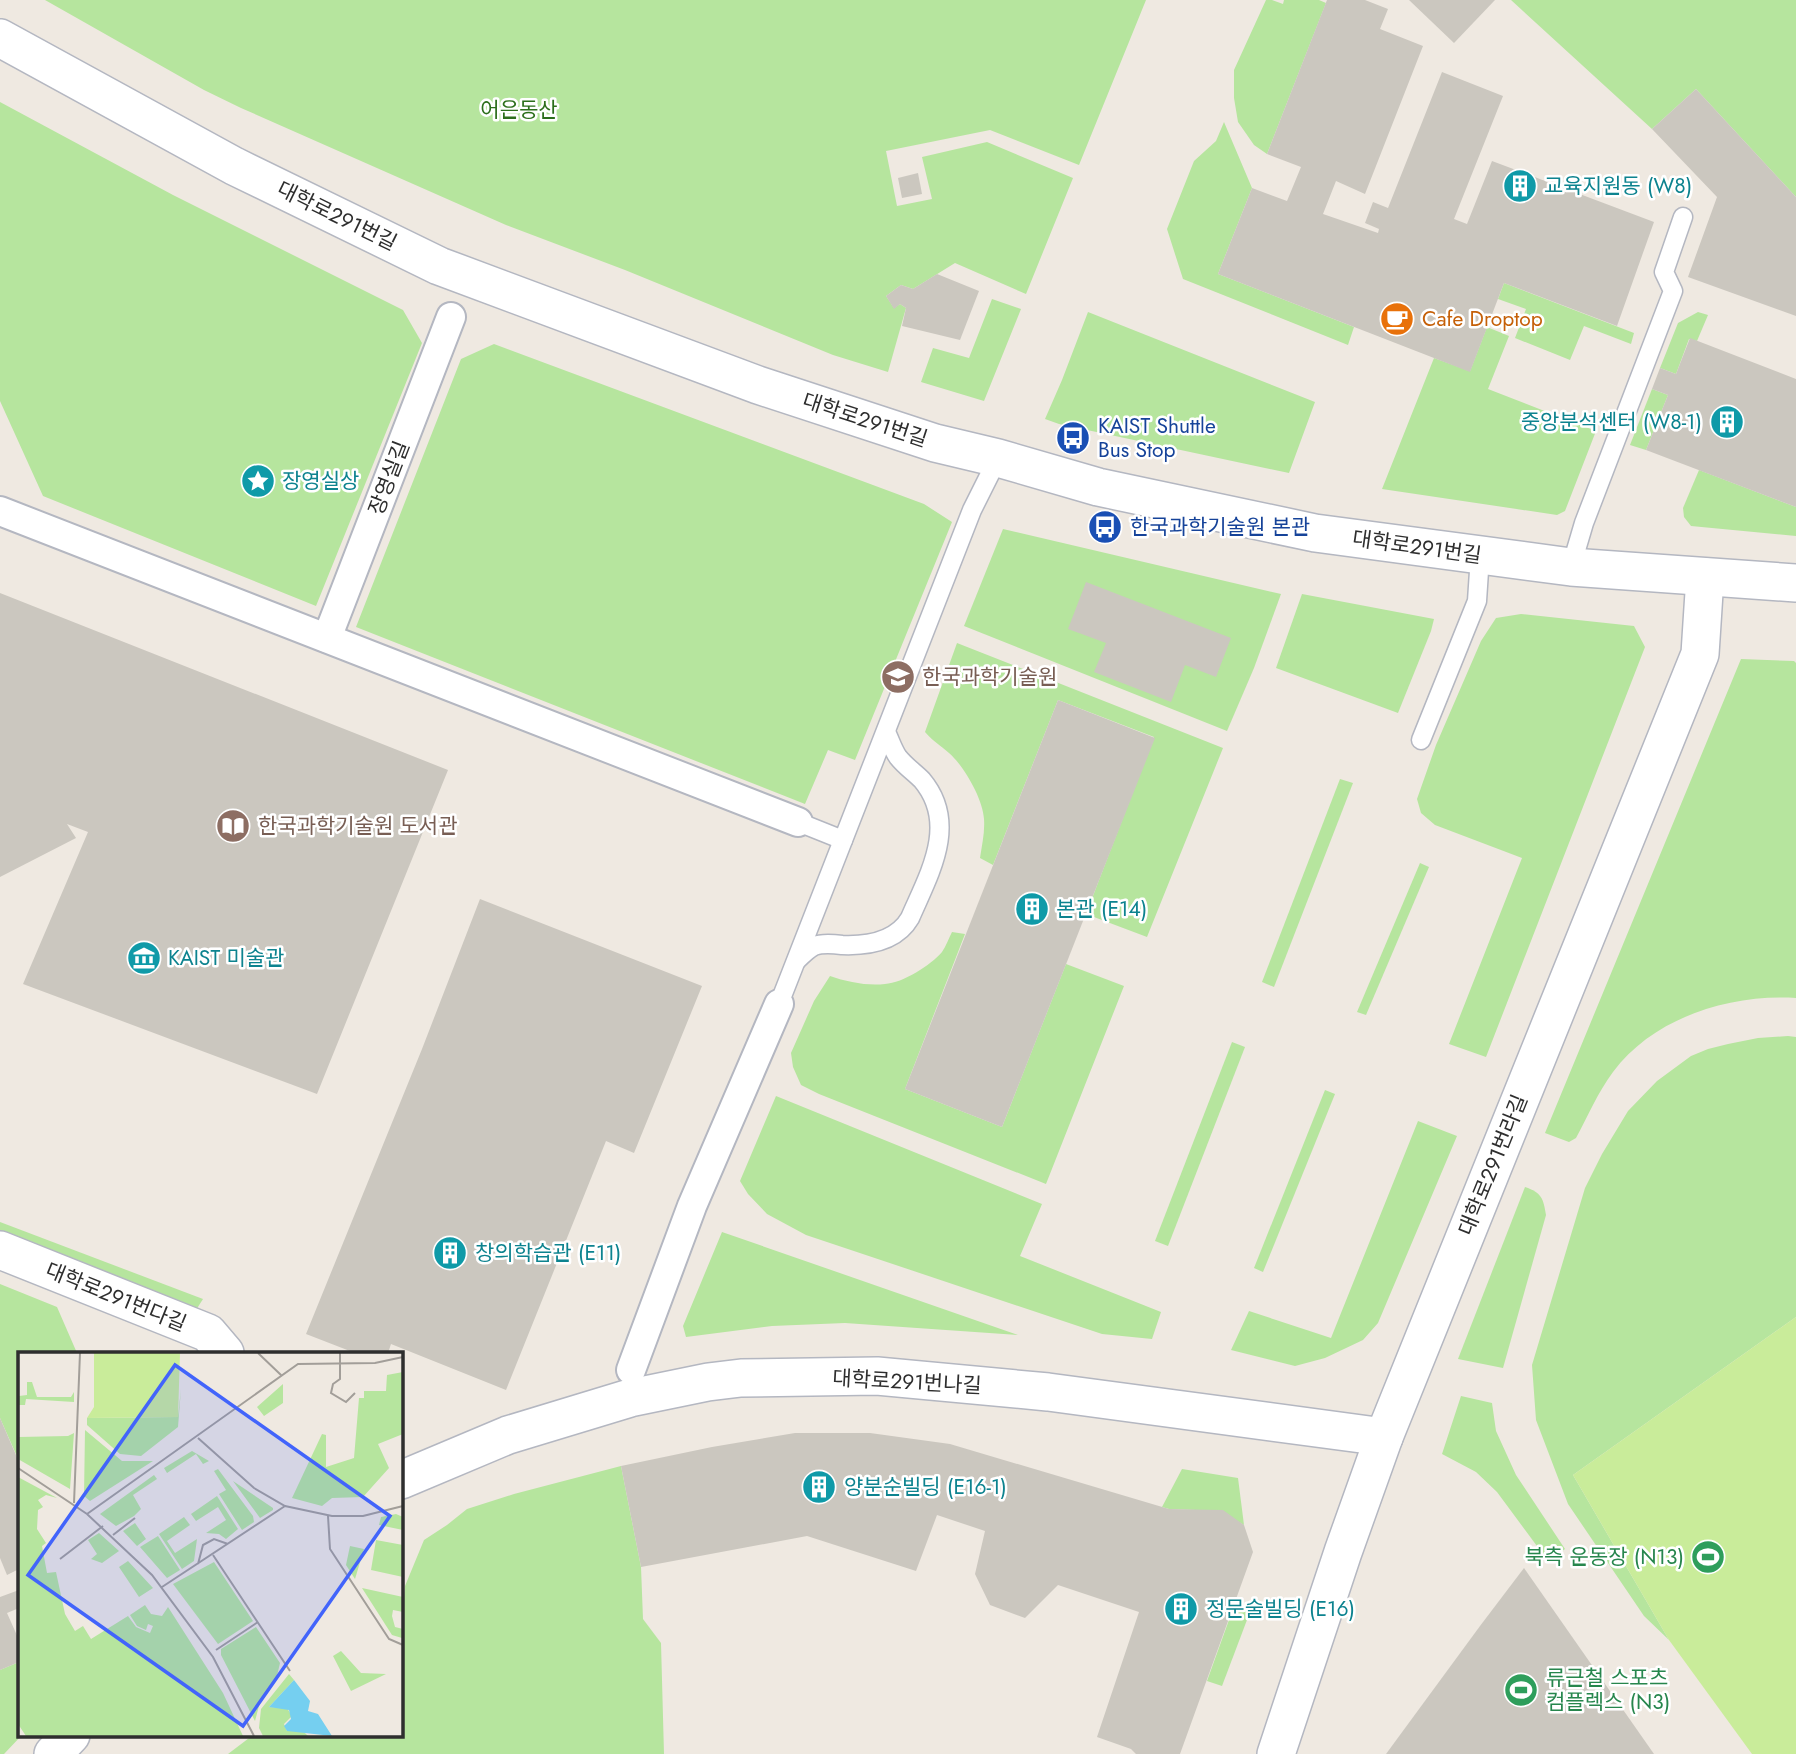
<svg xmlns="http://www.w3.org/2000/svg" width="1796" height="1754" viewBox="0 0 1796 1754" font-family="Jost,'Noto Sans KR',sans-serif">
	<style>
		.green { fill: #b6e59e }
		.pitch { fill: #c9ec9a }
		.building { fill: #cbc7bf }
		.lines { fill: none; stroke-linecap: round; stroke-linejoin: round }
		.service-casing { stroke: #b4b7c1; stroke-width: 21 }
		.pedestrian-casing { stroke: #b4b7c1; stroke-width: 32 }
		.minor-casing { stroke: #b4b7c1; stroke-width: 40 }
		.service { stroke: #fff; stroke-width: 18 }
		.pedestrian { stroke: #fff; stroke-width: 28 }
		.minor { stroke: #fff; stroke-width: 37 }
		.labels { text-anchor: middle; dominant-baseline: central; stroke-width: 5; stroke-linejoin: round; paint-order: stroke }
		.park-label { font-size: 21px; fill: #2c6e1b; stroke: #fff }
		.culture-label { font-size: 21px; fill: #0d838f; stroke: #fff; text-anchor: start }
		.street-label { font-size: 21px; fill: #2e2e2e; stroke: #fff }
		.food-label { font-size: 21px; fill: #c56008; stroke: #fff; text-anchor: start }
		.transit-label { font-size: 21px; fill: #164399; stroke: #fff; text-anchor: start }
		.education-label { font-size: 21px; fill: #785e54; stroke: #fff; text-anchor: start }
		.leisure-label { font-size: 21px; fill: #27864d; stroke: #fff; text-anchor: end }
		.inset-road { fill: none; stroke: #a29e99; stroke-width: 2 }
		.view { fill: #4264fb; fill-opacity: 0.15; stroke: #4264fb; stroke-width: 3.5 }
		.inset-edge { fill: none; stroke: #2e2e2e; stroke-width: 3.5 }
	</style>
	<rect width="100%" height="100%" fill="#efe9e1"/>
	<g class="green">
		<path d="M45,0h1101l-67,165 -89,-35 -104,21 11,55 35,-7 -10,-42 65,-15 86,36 -47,116 -71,-31 -42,26 -12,-4 -15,11 8,12 6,-4 6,4 -18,64 -55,-17 -208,-85 -119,-45 -265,-117 -37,-18z"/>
		<path d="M1266,0h6l11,4 1,-4h35l7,3 -59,151 -13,-9 -16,-23 -4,-24v-28z"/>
		<path d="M1511,0h285v197l-100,-108 -44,40z"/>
		<path d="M0,102l173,93 230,115 19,33 -106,263 -273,-110 -43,-95z"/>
		<path d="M1224,122l28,66 -34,86 136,53 -6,18 -165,-66 -16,-50 27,-68 22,-20z"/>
		<path d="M1504,283l130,50 -3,11 -47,-18 -14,34 -55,-22 11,-29 -28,-10z"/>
		<path d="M992,299l29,10 -37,92 -63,-19 12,-34 36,10z"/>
		<path d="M1088,312l227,90 -26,71 -230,-49 -14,-5 17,-39z"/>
		<path d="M1698,312l10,3 -11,26 -8,-2 -13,35 -16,-6 18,-45z"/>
		<path d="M1487,327l22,9 -21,53 108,42 -31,80 -8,4 -175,-26 52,-131 36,13z"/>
		<path d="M494,344l430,160 28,18 -97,238 -27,-10 -23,54 -449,-177 105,-268z"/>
		<path d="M1652,389l16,6 -22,55 -16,-5z"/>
		<path d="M1699,470l97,37v29l-105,-10 -7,-9 -1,-9z"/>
		<path d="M1003,529l278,65 -27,74 -27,63 -263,-105z"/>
		<path d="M1302,594l132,25 -3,12 -33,82 -122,-45z"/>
		<path d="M1521,614l113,12 11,21 -159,410 -37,-13 73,-186 -87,-33 -14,-12 -4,-14 19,-54 45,-104 15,-23z"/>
		<path d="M957,643l266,105 -76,189 -61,-23 68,-177 -96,-37 -65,165 -13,-7c2,-13 5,-26 4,-39 -1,-20 -20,-53 -35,-66 -9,-8 -15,-11 -24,-21z"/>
		<path d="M1741,659l53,2 2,2v335c-66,-4 -142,19 -183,74 -15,20 -25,44 -37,66l-7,4 -24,-9z"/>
		<path d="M1340,779l13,4 -79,204 -12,-5z"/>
		<path d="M1420,863l9,4 -63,148 -9,-3z"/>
		<path d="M952,932l13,2 -60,155 97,38 64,-163 58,22 -78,198 -227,-90 -18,-9 -8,-18 -2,-14 23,-52 16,-25c17,6 37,10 55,8 18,-1 46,-19 57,-32 4,-6 7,-14 10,-20z"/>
		<path d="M1788,1036l8,1v280l-223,158 96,165 -25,-24 -76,-112 -32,-84 -4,-55 53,-177 17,-34 26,-43 29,-30 34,-25 17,-7 20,-5 30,-6z"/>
		<path d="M1232,1042l13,5 -77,199 -13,-5z"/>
		<path d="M1325,1090l10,4 -72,178 -9,-4z"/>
		<path d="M776,1096l266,108 -22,52 141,56 -9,27 -50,-5 -296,-99 -39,-21 -19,-20 -8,-13z"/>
		<path d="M1418,1121l39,15 -79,187 -15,17 -38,18 -30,8 -64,-16 18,-39 82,27z"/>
		<path d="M1525,1187c17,6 18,11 21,28l-43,153 -45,-9z"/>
		<path d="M0,1222l203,77 -7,11 -196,-75z"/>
		<path d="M722,1232l296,103 -173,-12 -73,3 -86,11 -3,-11z"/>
		<path d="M0,1284l57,23 20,46h-58v108l-19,-43z"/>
		<path d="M1461,1396l31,7 4,28 20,44 49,74 -17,12 -51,-69 -21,-20 -34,-18z"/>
		<path d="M621,1466l20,101 2,52 18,24 3,111h-436l25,-19h148v-109l4,-40 19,-46 23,-15 20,-16 47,-15z"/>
		<path d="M1182,1469l56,9 6,47 -24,-14 -51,-2 -7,-2z"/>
		<path d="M1234,1606l16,6 -28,74 -15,-5z"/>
		<path d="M19,1662v73h3l-18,19h-4v-84z"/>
	</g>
	<path class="pitch" d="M1796,1317v437h-44l-83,-114 -96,-165z"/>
	<g class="building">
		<path d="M1327,0h38l23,9 -8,20 43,17 -58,148 -29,-13 -13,33 55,19 1,-4 -14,-6 8,-21 15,6 54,-136 61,24 -49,123 13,5 25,-63 162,61 -37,104 -113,-43 -34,89 -252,-98 34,-86 35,13 14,-34 -34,-13z"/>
		<path d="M1409,0h86l-41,43z"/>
		<path d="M1696,89l100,108v119l-108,-39 29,-80 -65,-68z"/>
		<path d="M918,173l4,21 -20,4 -4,-20z"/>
		<path d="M937,274l42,17 -19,49 -58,-14 4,-18 -6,-4 -6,5 -8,-13 15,-11 12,4z"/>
		<path d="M1690,338l106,41v128l-150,-57 22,-55 -16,-6 8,-21 16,6z"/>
		<path d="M1086,582l145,56 -15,39 -31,-12 -14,37 -77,-30 12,-29 -38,-14z"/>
		<path d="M0,593l448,177 -131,324 -294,-110 65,-152 -21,-8 9,14 -76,39z"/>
		<path d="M1058,700l97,38 -153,389 -97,-38z"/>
		<path d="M480,899l222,87 -68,167 -28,-12 -100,249 -115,-46 -3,9h-33l-49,-19 116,-285z"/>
		<path d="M0,1418l19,44v107l-12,6 -7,-17z"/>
		<path d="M795,1433h75l80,11 219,65 54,1 21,15 9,27 -73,202h-44l-5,-5 -34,-12 42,-125 -81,-27 -33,33 -35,-13 -15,-31 10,-43 -48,-16 -21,56 -109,-35 -166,31 -20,-101 91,-19z"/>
		<path d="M1524,1568l130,186h-268l94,-128z"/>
		<path d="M19,1590v18l-12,5 12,27v22l-19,8v-73z"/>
	</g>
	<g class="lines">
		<g class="service-casing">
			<g id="service">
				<path d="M1571,567l13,-44 89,-232 -9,-19 19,-55"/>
				<path d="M1421,740l56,-139 3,-45"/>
				<path d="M798,822l45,18"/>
				<path d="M797,960c5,-5 11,-11 17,-14 8,-3 20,-2 28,-1 26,1 54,-3 68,-27 19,-44 49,-94 12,-138 -8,-8 -17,-14 -24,-23 -5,-7 -8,-17 -12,-25"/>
				<path d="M779,1004l193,-494 26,-52"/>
			</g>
		</g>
		<g class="pedestrian-casing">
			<g id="pedestrian">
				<path d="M0,511l798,311"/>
				<path d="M327,638l124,-321"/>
				<path d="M631,1370l61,-164 87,-202"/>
			</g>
		</g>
		<g class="minor-casing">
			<g id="minor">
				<path d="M0,38l234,128 205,100 319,119 177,58 63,15 100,29 217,46 256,34 225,16"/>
				<path d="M0,1250l208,83 17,20"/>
				<path d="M401,1480l107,-45 122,-37 78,-16 33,-4 136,-2 171,16 336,45"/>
				<path d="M53,1754l18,-19"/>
				<path d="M1276,1754l67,-202 41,-115 316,-783 5,-77"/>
			</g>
		</g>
		<use href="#service" class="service"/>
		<use href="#pedestrian" class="pedestrian"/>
		<use href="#minor" class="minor"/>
	</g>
	<defs>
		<g id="building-disc" transform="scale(1.75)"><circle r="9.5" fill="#0f9aa8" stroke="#fff"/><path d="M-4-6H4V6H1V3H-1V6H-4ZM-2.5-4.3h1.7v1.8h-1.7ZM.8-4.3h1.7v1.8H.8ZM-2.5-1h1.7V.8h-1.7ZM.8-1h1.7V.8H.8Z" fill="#fff"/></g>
		<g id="cafe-disc" transform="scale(1.75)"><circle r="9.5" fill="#e8710a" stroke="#fff"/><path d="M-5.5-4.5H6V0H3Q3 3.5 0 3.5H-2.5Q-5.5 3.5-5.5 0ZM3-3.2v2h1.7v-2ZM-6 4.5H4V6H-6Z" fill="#fff"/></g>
		<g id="bus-disc" transform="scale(1.75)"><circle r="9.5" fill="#1a4fb4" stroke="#fff"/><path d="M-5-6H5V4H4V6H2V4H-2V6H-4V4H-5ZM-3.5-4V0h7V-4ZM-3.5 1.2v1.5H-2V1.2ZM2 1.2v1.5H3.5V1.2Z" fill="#fff"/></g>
		<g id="sight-disc" transform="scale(1.75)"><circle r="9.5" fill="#0f9aa8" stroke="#fff"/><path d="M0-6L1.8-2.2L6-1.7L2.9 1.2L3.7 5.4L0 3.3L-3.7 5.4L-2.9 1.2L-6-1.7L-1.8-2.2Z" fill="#fff"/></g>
		<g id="university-disc" transform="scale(1.75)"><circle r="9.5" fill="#8d6e63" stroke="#fff"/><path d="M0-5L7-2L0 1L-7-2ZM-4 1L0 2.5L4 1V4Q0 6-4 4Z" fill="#fff"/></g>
		<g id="library-disc" transform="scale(1.75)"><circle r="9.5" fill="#8d6e63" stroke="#fff"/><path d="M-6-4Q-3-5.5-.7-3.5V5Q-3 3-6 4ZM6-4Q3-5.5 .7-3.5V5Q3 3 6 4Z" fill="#fff"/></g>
		<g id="museum-disc" transform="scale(1.75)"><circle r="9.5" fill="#0f9aa8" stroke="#fff"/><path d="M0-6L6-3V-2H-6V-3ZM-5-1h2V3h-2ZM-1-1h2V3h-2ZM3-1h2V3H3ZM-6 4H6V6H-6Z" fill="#fff"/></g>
		<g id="stadium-disc" transform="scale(1.75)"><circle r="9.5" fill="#2e9e5b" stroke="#fff"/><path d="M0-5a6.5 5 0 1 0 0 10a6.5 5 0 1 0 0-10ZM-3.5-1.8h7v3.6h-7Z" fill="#fff"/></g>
	</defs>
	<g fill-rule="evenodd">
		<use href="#building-disc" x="1520" y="186"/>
		<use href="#cafe-disc" x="1397" y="319"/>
		<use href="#building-disc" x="1727" y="422"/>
		<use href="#bus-disc" x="1073" y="438"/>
		<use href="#sight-disc" x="258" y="481"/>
		<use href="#bus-disc" x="1105" y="527"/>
		<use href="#university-disc" x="898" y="677"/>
		<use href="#library-disc" x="233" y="826"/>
		<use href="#building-disc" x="1032" y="909"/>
		<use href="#museum-disc" x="144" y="958"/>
		<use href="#building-disc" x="450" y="1253"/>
		<use href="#building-disc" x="819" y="1487"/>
		<use href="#stadium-disc" x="1708" y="1557"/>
		<use href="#building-disc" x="1181" y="1609"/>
		<use href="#stadium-disc" x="1521" y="1690"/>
	</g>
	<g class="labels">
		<g class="park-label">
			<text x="519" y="110">어은동산</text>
		</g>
		<g class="culture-label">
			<text x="1544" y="186">교육지원동 (W8)</text>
			<text x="1702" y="422" text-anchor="end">중앙분석센터 (W8-1)</text>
			<text x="282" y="481">장영실상</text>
			<text x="1056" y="909">본관 (E14)</text>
			<text x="168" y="958">KAIST 미술관</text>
			<text x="475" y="1253">창의학습관 (E11)</text>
			<text x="844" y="1487">양분순빌딩 (E16-1)</text>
			<text x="1206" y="1609">정문술빌딩 (E16)</text>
		</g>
		<g class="street-label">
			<text transform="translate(337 216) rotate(26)">대학로291번길</text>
			<text transform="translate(865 420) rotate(18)">대학로291번길</text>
			<text transform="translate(389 478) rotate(-69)">장영실길</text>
			<text transform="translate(1417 547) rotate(8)">대학로291번길</text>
			<text transform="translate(1493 1165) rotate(-68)">대학로291번라길</text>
			<text transform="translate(116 1297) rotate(22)">대학로291번다길</text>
			<text transform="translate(907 1382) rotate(3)">대학로291번나길</text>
		</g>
		<g class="food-label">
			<text x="1422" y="319">Cafe Droptop</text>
		</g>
		<g class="transit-label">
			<text x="1098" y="426">KAIST Shuttle<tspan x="1098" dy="24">Bus Stop</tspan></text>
			<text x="1130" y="527">한국과학기술원 본관</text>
		</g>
		<g class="education-label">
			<text x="922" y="677">한국과학기술원</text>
			<text x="258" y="826">한국과학기술원 도서관</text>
		</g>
		<g class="leisure-label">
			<text x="1684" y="1557">북측 운동장 (N13)</text>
			<text x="1546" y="1678" text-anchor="start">류근철 스포츠<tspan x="1546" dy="24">컴플렉스 (N3)</tspan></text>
		</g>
	</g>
	<g transform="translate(18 1352)">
		<rect width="385" height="385" fill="#efe9e1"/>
		<path d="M385,20v62l-25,10 11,24 -26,29 -31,1 -10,8 -30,-8 30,-64 4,1v32l28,-9 5,-60h5v-7h22l1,-16zM9,30h5l5,15h34l3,-5v10l-48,-3 -1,6h-6v-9l8,-1zM265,32v19l-19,13 -7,-9zM163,37l-3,38 -37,29 -21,-2 -33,-29v-7l91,-1zM67,78l37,31h31l-63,40 -6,-5zM0,81l1,4 49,-1 6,-3 -4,56 -52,-30zM174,99l17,10 -6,3 -7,-10 -29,19 -3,-5zM200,117l35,47 1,6 -12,8 -23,-36 7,-4 -12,-19zM136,123l3,4 -24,16 8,14 -7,7 -18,10 -16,-12zM0,125l39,21 -11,-3 -8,5 5,7 -5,3 -1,19 9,14 -4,3 5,27 9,-1 9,42 10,17 8,-5 8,13 37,-23 8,11 14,6 3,-7 -5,-2 -2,6 -9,-4 -7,-11 15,-10 6,9 11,2 6,-9 55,86 20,43h-217l-8,-12zM215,129l40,27v2l-13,8zM199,144l21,33 -12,10 -7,-5 -13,-1 20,-13 -8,-13 -22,14 -5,-7zM378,162l7,3v13l-24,-5 2,-8zM166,165l6,8 -23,16 8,12 22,-14 -3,22 -12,8 -23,-35zM117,171l11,16 -9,7 -14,-15zM81,181l20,18 -17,12 -11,-4 6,-5 -9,-14zM140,184l22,34 -13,8 -27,-31zM358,188l27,5v32l-32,-7zM332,194l14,3 -9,30 -9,-14zM110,209l25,27 -14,9 -20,-30zM196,210l39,59 -35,23 -45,-60zM344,236l41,9v15l-10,-2 -1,6 3,11 8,2 -1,9 -10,-3zM238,275l24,36 -4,17 -16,22 -5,19 -34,-66v-6zM323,299l20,22 25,1 -35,17 -18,-35zM271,322l5,6 -25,27 18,1 5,8 -8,8 3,7 15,-1 6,6h-45l-4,-8 2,-19z" fill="#b6e59e"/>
		<path d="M76,1h86l-2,64 -91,1 7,-11z" fill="#c9ec9a"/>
		<path d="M276,328l16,21 -2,10 10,3 14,22 -45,-5 -3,-5 7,-7 -2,-9 -20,-3z" fill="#75cff0"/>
		<path class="inset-road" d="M240,1l23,22M322,1v26l-7,5 -2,9 15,9 9,-9M180,86l56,50 31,18 47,10h31l40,-10M0,116l69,46 65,61 61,82 41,79M56,151l6,-150M69,162l211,-150 77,-1 28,-6M310,164l2,33 59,90 14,6M95,183l22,-17M195,203l77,116M42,207l43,-33M180,212l5,-19 11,-6 14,5M144,235l123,-81M198,298l42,-28"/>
		<path class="view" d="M157,13l215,151 -147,210 -215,-151z"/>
		<rect width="385" height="385" class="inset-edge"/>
	</g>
</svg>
